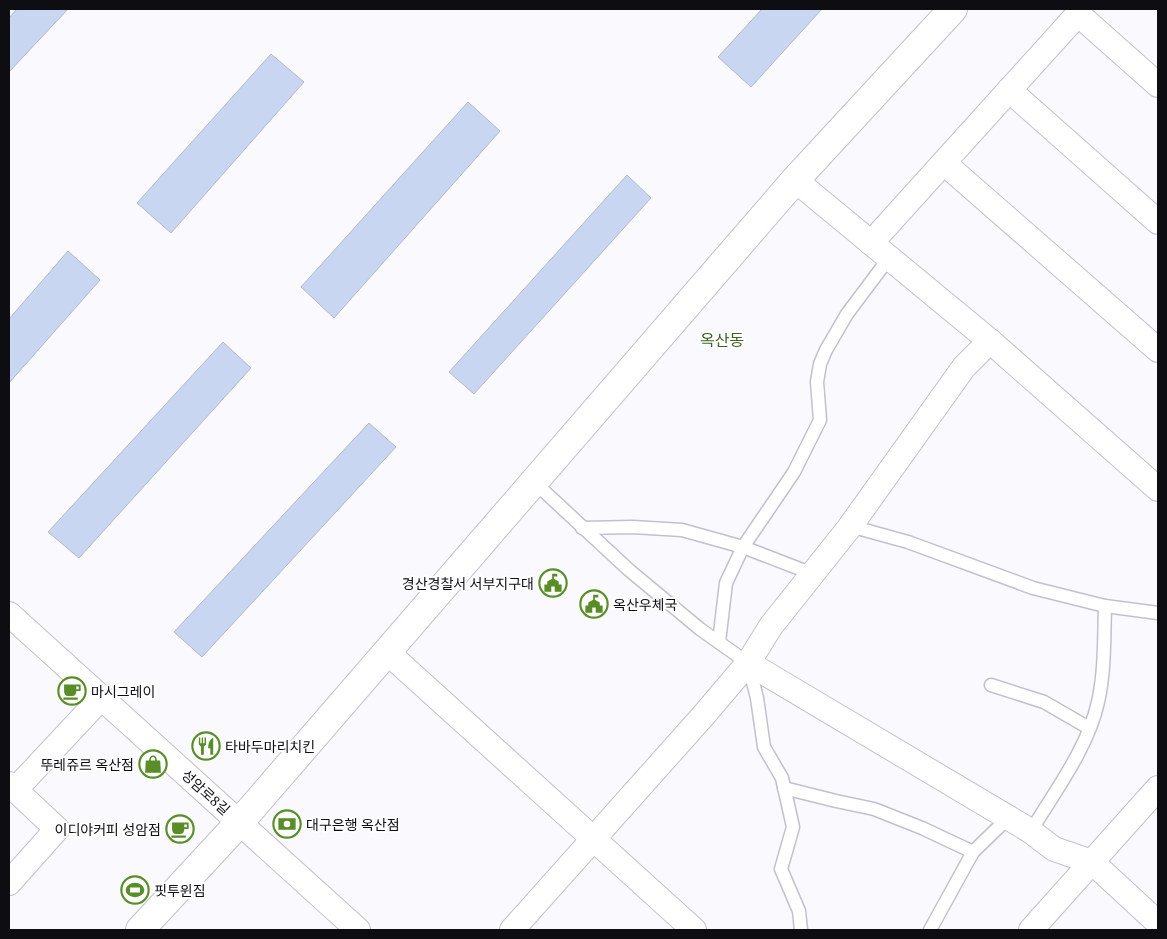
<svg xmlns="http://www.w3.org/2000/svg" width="1167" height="939" viewBox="0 0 1167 939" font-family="'PT Serif','Noto Sans KR',serif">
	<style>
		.building { fill: #c8d6f2; stroke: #b3bac7 }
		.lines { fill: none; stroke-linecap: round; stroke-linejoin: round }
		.service-casing { stroke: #c3c0ce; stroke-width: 15 }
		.minor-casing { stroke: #c3c0ce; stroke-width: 26 }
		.tertiary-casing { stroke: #c3c0ce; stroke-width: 30 }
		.service { stroke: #fff; stroke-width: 12 }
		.minor { stroke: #fff; stroke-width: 24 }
		.tertiary { stroke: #fff; stroke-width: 28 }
		.labels { text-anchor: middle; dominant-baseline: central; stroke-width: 4; stroke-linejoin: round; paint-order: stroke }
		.poi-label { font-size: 14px; fill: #0e0d11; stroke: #fff; text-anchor: start }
		.street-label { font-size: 14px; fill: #0e0d11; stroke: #fff }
		.quarter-label { font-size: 16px; fill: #3f6223; stroke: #fff }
	</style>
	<rect width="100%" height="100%" fill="#faf9fe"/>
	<g class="building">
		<path d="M17,9h51l-59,63v-54z"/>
		<path d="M762,9h60l-71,78 -33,-30z"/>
		<path d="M271,54l33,28 -133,151 -34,-30z"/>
		<path d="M468,102l32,29 -166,187 -33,-31z"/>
		<path d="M627,175l24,23 -177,196 -25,-22z"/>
		<path d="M68,251l32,29 -91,103v-64z"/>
		<path d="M223,342l28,26 -172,190 -31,-26z"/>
		<path d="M369,423l27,24 -194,210 -28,-25z"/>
	</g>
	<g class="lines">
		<g class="service-casing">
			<g id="service">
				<path d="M534,482l95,88 71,59 48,34 9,35 7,49 18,31 11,49 -12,42 18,42 2,19"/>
				<path d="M850,526l58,16 125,46 72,18 53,7"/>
				<path d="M582,528l51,-1 49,3 61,17 70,27"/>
				<path d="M719,642l7,-59 17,-36 51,-75 26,-52 -3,-38 3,-18 6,-14 21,-36 42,-56"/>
				<path d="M991,685l53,17 45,26"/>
				<path d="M784,788l52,13 38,8 48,19 51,24"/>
				<path d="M1031,831c24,-40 57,-83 67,-129 7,-31 6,-64 7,-96"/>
				<path d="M930,930l43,-78 35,-34"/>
			</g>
		</g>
		<g class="minor-casing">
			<g id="minor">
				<path d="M1009,90l149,132"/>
				<path d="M944,163l214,187"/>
				<path d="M795,180l195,161 168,148"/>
				<path d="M871,243l207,-229 80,71"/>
				<path d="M9,614l349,316"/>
				<path d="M387,652l307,278"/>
				<path d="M748,663l281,167 25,19 38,13 66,61"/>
				<path d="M9,784l48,45 -48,54"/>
				<path d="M15,790l87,-93"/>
				<path d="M512,930l191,-214 45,-53 23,-37 78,-98 115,-161 26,-26"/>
				<path d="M1031,930l127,-142"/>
			</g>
		</g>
		<g class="tertiary-casing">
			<path id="tertiary" d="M140,930l99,-107 556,-643 158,-171"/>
		</g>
		<use href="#service" class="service"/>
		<use href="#minor" class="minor"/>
		<use href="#tertiary" class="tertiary"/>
	</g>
	<defs>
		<g id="civic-ring" transform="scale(1.4375)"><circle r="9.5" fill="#fff" stroke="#588d27" stroke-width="1.5"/><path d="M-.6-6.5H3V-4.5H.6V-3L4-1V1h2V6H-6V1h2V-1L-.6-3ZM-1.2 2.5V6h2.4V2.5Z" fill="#588d27"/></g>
		<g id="cafe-ring" transform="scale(1.4375)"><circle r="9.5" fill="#fff" stroke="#588d27" stroke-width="1.5"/><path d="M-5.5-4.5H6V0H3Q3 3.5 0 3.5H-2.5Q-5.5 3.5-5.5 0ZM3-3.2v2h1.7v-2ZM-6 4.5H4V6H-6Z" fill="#588d27"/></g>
		<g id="restaurant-ring" transform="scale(1.4375)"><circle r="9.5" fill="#fff" stroke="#588d27" stroke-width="1.5"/><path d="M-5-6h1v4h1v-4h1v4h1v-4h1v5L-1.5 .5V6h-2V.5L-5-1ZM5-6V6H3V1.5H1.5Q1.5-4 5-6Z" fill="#588d27"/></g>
		<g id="shop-ring" transform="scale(1.4375)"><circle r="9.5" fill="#fff" stroke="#588d27" stroke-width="1.5"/><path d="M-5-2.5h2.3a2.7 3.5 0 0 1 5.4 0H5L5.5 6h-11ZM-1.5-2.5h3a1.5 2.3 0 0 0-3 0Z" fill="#588d27"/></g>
		<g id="bank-ring" transform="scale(1.4375)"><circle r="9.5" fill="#fff" stroke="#588d27" stroke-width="1.5"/><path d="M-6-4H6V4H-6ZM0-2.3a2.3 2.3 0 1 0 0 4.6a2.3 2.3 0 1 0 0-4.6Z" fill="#588d27"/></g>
		<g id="stadium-ring" transform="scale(1.4375)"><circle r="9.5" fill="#fff" stroke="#588d27" stroke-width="1.5"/><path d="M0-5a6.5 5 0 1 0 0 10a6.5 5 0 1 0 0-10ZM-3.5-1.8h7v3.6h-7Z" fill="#588d27"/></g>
	</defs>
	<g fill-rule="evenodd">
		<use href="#civic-ring" x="553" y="583"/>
		<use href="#civic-ring" x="594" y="604"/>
		<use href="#cafe-ring" x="72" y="691"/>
		<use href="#restaurant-ring" x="206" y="746"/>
		<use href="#shop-ring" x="153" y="764"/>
		<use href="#bank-ring" x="287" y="824"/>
		<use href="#cafe-ring" x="180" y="829"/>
		<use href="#stadium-ring" x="135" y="890"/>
	</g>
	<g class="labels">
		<g class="poi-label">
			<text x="534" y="583" text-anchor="end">경산경찰서 서부지구대</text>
			<text x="613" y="604">옥산우체국</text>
			<text x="91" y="691">마시그레이</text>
			<text x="225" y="746">타바두마리치킨</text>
			<text x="134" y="764" text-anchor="end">뚜레쥬르 옥산점</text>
			<text x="306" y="824">대구은행 옥산점</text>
			<text x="161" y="829" text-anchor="end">이디야커피 성암점</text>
			<text x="154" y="890">핏투윈짐</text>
		</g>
		<g class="street-label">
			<text transform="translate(206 792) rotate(42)">성암로8길</text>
		</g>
		<g class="quarter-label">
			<text x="722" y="340">옥산동</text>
		</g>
	</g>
	<rect width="1167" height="939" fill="none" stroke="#0e0d11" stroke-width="20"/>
</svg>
